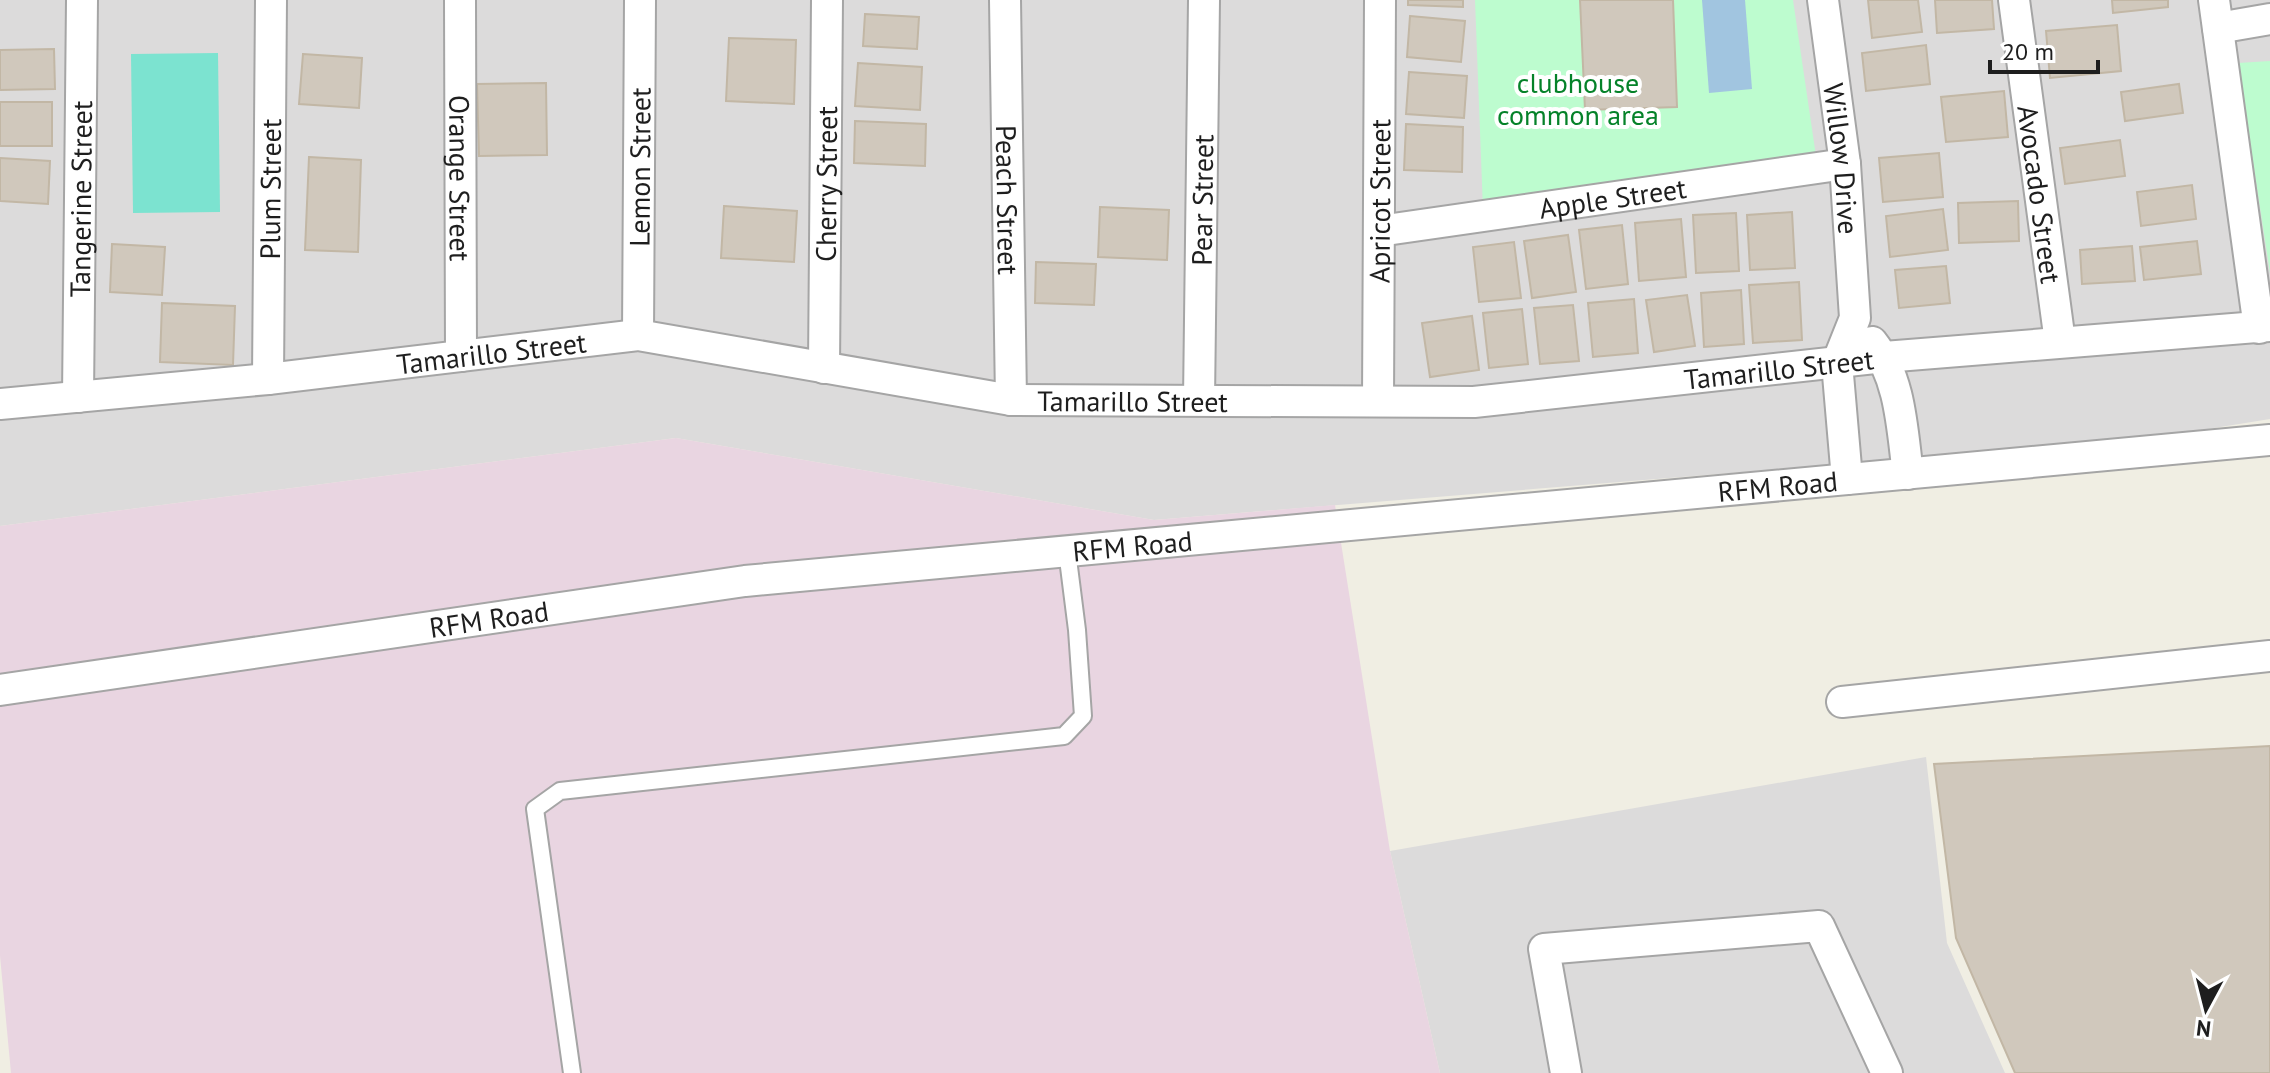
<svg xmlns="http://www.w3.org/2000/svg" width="2270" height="1073" viewBox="0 0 2270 1073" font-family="'PT Sans',sans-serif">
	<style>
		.residential { fill: #dcdbdb }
		.industrial { fill: #e9d5e1 }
		.park { fill: #bdfccf }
		.pitch { fill: #7ce3d0 }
		.water { fill: #a1c5e0 }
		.building { fill: #d0c8bc; stroke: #c2b7a5; stroke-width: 2 }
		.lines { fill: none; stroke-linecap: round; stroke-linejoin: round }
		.lane-casing { stroke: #a5a5a5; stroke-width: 20 }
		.street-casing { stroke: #a5a5a5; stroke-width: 34 }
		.lane { stroke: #fff; stroke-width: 16 }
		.street { stroke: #fff; stroke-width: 30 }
		.labels { text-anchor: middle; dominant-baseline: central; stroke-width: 8; stroke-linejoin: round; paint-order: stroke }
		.park-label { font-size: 28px; fill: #058229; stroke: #fff }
		.street-label { font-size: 28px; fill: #1e1e1e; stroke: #fff }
	</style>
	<rect width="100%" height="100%" fill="#f0eee3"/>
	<g class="residential">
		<path d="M0,0h2270v419l-124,20 -992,81 -478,-82 -676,88z"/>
		<path d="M1926,757l21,186 58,130h-565l-50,-222z"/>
	</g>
	<path class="industrial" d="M676,438l478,82 181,-15 55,346 50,222h-1429l-11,-117v-430z"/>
	<g class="park">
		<path d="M1475,0h318l24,163 -334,47z"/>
		<path d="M2270,61v212l-32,-210z"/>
	</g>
	<path class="pitch" d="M218,53l2,159 -87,1 -2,-159z"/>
	<path class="water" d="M1702,0h43l7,89 -43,4z"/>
	<g class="building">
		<path d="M1408,0h55v7l-55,-2z"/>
		<path d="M1580,0h93l4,107 -92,3z"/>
		<path d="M1868,0h50l4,32 -50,6z"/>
		<path d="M1935,0h57l2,29 -57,4z"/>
		<path d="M2112,0h56v7l-55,6z"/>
		<path d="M865,14l54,3 -2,32 -54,-3z"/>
		<path d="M1410,16l55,5 -4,41 -54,-5z"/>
		<path d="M2117,25l4,46 -71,7 -4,-47z"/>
		<path d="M729,38l67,2 -2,64 -68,-3z"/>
		<path d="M1926,45l4,39 -64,7 -4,-38z"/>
		<path d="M54,49l1,40 -55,1v-40z"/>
		<path d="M303,54l59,4 -3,50 -60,-4z"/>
		<path d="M858,63l64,4 -2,43 -65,-4z"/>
		<path d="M1409,72l58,4 -3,42 -58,-4z"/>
		<path d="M546,83l1,72 -68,1 -2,-72z"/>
		<path d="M2179,84l4,29 -58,8 -4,-29z"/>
		<path d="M2004,91l4,46 -62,5 -5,-45z"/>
		<rect x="0" y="102" width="52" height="44"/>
		<path d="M855,121l71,3 -1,42 -71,-3z"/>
		<path d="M1406,124l57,3 -1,45 -58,-2z"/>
		<path d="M2120,140l5,36 -60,8 -5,-36z"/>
		<path d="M1939,153l4,44 -60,5 -4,-44z"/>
		<path d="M309,157l52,3 -3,92 -53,-2z"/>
		<path d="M0,158l50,3 -2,43 -48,-3z"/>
		<path d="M2192,185l4,34 -55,7 -4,-34z"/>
		<path d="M2018,201l1,40 -60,2 -1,-40z"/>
		<path d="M724,206l73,5 -3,51 -73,-4z"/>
		<path d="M1100,207l69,3 -2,50 -69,-3z"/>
		<path d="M1943,209l5,41 -58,7 -4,-41z"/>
		<path d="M1792,212l3,56 -45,2 -3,-55z"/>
		<path d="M1736,213l3,58 -43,2 -3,-58z"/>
		<path d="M1681,219l5,58 -47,4 -4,-58z"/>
		<path d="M1622,225l6,59 -42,5 -7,-59z"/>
		<path d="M1568,235l8,57 -44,6 -8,-57z"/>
		<path d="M2197,241l4,33 -57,6 -4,-33z"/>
		<path d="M1514,242l7,56 -42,4 -6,-55z"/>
		<path d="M112,244l53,3 -3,48 -52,-3z"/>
		<path d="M2132,246l3,35 -53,3 -2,-34z"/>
		<path d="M1036,262l60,2 -2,41 -59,-2z"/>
		<path d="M1946,266l4,37 -51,5 -4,-38z"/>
		<path d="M1799,282l3,58 -49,3 -4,-58z"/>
		<path d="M1741,290l3,54 -40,3 -3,-54z"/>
		<path d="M1687,295l8,51 -41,6 -8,-52z"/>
		<path d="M1634,299l4,54 -45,4 -5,-54z"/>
		<path d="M162,303l73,3 -2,59 -73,-3z"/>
		<path d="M1573,305l6,56 -39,3 -6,-56z"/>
		<path d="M1522,309l6,55 -39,4 -6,-55z"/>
		<path d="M1472,316l7,54 -49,7 -8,-54z"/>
		<path d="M2270,746v327h-255l-59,-135 -22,-174z"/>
	</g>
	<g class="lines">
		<g class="lane-casing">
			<path id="lane" d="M572,1073l-37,-264 25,-18 504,-55 19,-20 -6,-86 -10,-79"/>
		</g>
		<g class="street-casing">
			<g id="street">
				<path id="s1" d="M460,0l1,356"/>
				<path id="s2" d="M1005,0l6,400"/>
				<path id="s3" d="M1823,0l22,164 10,154 -18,45 10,116"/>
				<path id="s4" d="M2014,0l46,342"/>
				<path d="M2214,0l45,328"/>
				<path d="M2218,28l52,-9"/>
				<path id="s5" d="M1379,231l466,-67"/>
				<path id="s6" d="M638,335l2,-335"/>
				<path d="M1872,342c29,37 30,87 36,132"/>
				<path id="s7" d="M824,368l3,-368"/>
				<path id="s8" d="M268,379l3,-379"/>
				<path id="s9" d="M78,397l4,-397"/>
				<path id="s10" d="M1199,400l5,-400"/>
				<path id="s11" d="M1378,401l2,-401"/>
				<path id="s12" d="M0,404l268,-25 370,-44 373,65 463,2 410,-45 386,-31"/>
				<path id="s13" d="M0,690l745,-109 1525,-141"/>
				<path d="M1842,702l428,-46"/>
				<path d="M1566,1073l-22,-124 275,-23 68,147"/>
			</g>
		</g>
		<use href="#lane" class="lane"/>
		<use href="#street" class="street"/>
	</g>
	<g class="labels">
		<g class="park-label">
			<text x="1578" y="82">clubhouse<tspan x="1578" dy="32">common area</tspan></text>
		</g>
		<g class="street-label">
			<text stroke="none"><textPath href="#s3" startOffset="160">Willow Drive</textPath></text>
			<text stroke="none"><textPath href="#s6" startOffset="168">Lemon Street</textPath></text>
			<text stroke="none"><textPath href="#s1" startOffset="178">Orange Street</textPath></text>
			<text stroke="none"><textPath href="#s7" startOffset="184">Cherry Street</textPath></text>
			<text stroke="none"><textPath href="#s8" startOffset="190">Plum Street</textPath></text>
			<text stroke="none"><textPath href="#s4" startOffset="196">Avocado Street</textPath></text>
			<text stroke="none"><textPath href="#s9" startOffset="198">Tangerine Street</textPath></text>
			<text stroke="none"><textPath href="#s5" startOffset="236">Apple Street</textPath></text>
			<text stroke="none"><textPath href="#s2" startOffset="200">Peach Street</textPath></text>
			<text stroke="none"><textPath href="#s10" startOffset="200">Pear Street</textPath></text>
			<text stroke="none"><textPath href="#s11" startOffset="200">Apricot Street</textPath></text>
			<text stroke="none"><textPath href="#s12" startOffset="494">Tamarillo Street</textPath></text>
			<text stroke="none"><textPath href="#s12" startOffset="1790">Tamarillo Street</textPath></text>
			<text stroke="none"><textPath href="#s12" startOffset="1142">Tamarillo Street</textPath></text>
			<text stroke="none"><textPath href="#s13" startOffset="1790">RFM Road</textPath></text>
			<text stroke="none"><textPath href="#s13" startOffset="1142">RFM Road</textPath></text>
			<text stroke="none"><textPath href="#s13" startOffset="494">RFM Road</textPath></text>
		</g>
	</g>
	<g transform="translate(2206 1009) rotate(187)" stroke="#ffffff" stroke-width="6" paint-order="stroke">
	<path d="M0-6L14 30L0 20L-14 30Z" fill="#1e1e1e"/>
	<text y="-12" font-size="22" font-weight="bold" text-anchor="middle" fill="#1e1e1e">N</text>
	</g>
	<path d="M1990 60v12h108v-12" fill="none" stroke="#1e1e1e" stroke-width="4"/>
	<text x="2002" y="60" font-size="24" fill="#1e1e1e" stroke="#ffffff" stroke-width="6" paint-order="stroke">20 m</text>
</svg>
